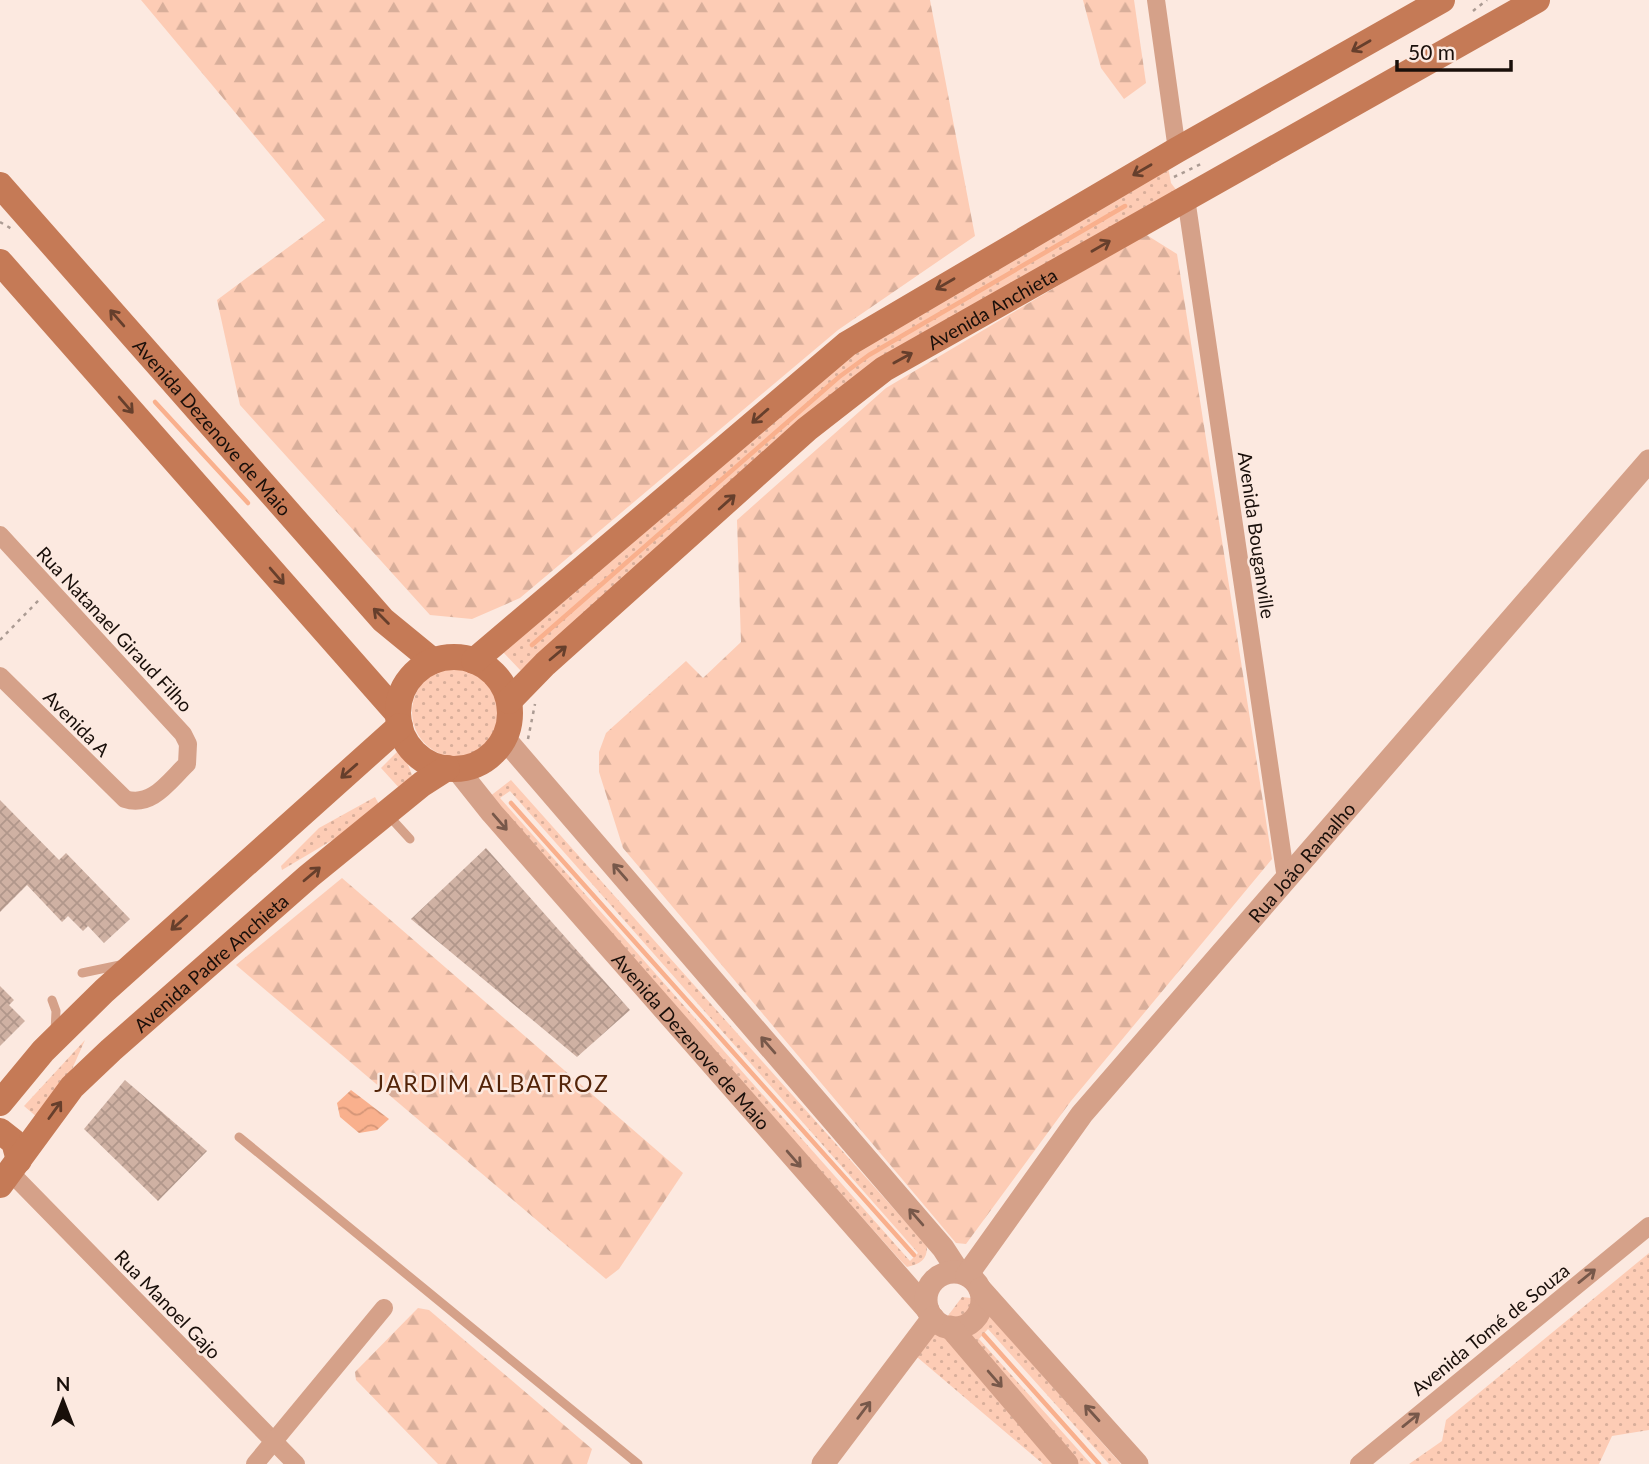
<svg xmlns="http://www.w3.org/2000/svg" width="1649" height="1464" viewBox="0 0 1649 1464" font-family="Lato,sans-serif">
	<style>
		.grass { fill: url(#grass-dots); fill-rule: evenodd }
		.forest { fill: url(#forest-firs) }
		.water { fill: url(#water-waves) }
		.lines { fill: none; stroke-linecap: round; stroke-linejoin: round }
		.stream { stroke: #f9b08d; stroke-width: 4.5 }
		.building { fill: url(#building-cross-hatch) }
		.path { stroke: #ab9b93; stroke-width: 2.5; stroke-dasharray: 3.5 5; stroke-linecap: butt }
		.service { stroke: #d5a189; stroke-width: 9 }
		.minor { stroke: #d5a189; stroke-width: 18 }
		.tertiary { stroke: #d5a189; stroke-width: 23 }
		.secondary { stroke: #c57a56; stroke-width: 26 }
		.oneway { stroke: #663f2c }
		.oneway2 { stroke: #77584a }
		.labels { text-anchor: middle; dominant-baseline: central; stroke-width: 5; stroke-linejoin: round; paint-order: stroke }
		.street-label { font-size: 19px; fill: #190f0a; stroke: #fce9e0 }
		.quarter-label { font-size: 23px; letter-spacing: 2px; fill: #532409; stroke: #fce9e0 }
	</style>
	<defs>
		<pattern id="grass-dots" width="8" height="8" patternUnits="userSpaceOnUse" patternTransform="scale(1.75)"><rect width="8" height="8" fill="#fdccb5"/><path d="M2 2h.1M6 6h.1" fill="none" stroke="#d8ae9a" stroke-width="1.8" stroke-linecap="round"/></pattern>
		<pattern id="forest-firs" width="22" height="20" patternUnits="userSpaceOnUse" patternTransform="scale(1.75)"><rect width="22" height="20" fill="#fdccb5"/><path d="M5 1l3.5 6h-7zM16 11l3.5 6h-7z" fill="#d8ae9a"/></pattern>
		<pattern id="water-waves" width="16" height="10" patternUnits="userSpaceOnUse" patternTransform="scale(1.75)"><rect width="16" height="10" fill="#f9b08d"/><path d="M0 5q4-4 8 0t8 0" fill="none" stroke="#d59678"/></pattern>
		<pattern id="building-cross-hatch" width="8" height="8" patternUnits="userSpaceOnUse" patternTransform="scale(1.75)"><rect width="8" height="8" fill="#cfb1a3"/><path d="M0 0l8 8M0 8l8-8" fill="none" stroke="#b1978b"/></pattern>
	</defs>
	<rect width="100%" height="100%" fill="#fce9e0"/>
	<g class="grass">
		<path d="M1168,167l3,16 6,8 -267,152 -389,328 -18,-19 332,-289z"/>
		<circle cx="457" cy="712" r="45"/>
		<path d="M401,748l12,29 -12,13 -20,-22z"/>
		<path d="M511,780l409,458 7,9c0,13 -7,17 -20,20l-8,-8 -410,-462zM510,791l408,462 -8,8 -410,-463z"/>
		<path d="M375,797l6,11 -30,21 -69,41 -1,-4 38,-38z"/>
		<path d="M85,1040l-16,36 -31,42 -14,-12z"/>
		<path d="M1649,1253v177l-37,6 -13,28h-190l33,-23 4,-21z"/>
		<path d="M962,1297l9,1 13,11 137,155h-12l-121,-135 -9,10 112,125h-48l-126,-107z"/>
	</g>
	<g class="forest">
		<path d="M141,0h789l45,236 -137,94 -318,268 -48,21 -42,-4 -190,-210 -23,-105 108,-80z"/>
		<path d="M1083,0h51l12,83 -22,16 -23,-31z"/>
		<path d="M1145,234l32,20 95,605 -201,242 -105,143 -10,-1 -333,-395 -24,-76v-20l7,-19 80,-72 17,17 38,-36 -4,-122 149,-132z"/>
		<path d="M342,878l341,295 -64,96 -13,10 -370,-314z"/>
		<path d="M418,1308l11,2 163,139 -5,15h-149l-82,-84 -1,-8z"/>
	</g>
	<path class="water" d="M351,1090l38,29 -12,11 -18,3 -19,-16 -3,-14z"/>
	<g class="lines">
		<g class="stream">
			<path d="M155,402l93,101"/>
			<path d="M532,645l307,-268 30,-22 256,-149"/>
			<path d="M511,803l403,452"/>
			<path d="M984,1335l115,129"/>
		</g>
	</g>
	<g class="building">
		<path d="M0,800l59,60 7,-7 64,66 -26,24 -16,-17 -5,5 -15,-15 -6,6 -35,-37 -27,27z"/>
		<path d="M486,848l144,162 -53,47 -166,-138z"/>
		<path d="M0,986l14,14 -5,5 16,16 -25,25z"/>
		<path d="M125,1080l82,71 -49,50 -74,-72z"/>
	</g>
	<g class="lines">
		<g class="path">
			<path d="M1473,11l14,-11"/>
			<path d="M1174,177l29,-14"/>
			<path d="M0,222l12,7"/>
			<path d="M0,640l39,-40"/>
			<path d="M528,739l7,-35"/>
		</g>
		<g class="service">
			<path d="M388,815l22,24"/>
			<path d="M82,973l38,-8"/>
			<path d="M52,1000l4,11 -1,21"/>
			<path d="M239,1137l399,327"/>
		</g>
		<g class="minor">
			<path d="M1156,0l21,150"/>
			<path d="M1186,198l100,681"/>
			<path d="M0,535l183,199 5,10 -1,20c-18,17 -35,44 -62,35l-125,-123"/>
			<path d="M10,1172l286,292"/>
			<path d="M255,1464l129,-156"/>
			<path d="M1359,1464l290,-238"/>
		</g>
		<g class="tertiary">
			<path d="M504,738l439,510 15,23"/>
			<path id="s1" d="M457,769l35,44 436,497"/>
			<circle cx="954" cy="1300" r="28"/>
			<path id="s2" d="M967,1275l115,-161 567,-653"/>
			<path d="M980,1289l157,175"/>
			<path d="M950,1327l117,137"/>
			<path d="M823,1464l110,-146"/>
		</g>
		<g class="secondary">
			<path id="s3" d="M0,185l383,435 50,41"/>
			<path d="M0,262l398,452"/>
			<circle cx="454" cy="713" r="56"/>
			<path d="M474,661l373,-317 330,-194 265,-150"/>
			<path id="s4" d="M509,701l36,-37 262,-235 77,-60 653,-369"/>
			<path d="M0,1103l43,-52 61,-60 296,-265"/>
			<path d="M0,1131l14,11 5,18"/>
			<path id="s5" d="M0,1185l72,-98 39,-37 198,-174 113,-92 25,-16"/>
		</g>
	</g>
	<defs><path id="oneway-shaft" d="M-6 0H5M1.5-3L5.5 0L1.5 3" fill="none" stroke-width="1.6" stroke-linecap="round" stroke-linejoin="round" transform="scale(1.75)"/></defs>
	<g class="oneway">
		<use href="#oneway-shaft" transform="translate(1361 46) rotate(150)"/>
		<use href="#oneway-shaft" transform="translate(1142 170) rotate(150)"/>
		<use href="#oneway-shaft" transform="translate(1101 246) rotate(-30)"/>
		<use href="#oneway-shaft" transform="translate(945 284) rotate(150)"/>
		<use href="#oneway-shaft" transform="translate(117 318) rotate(-131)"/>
		<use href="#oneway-shaft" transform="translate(903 358) rotate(-29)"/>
		<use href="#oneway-shaft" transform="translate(126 405) rotate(49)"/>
		<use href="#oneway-shaft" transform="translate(760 416) rotate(139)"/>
		<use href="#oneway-shaft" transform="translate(727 502) rotate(-42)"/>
		<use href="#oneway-shaft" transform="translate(277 576) rotate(49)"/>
		<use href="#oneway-shaft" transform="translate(381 616) rotate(-135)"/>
		<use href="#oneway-shaft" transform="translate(558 653) rotate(-40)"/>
		<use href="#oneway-shaft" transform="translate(349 771) rotate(139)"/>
		<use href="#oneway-shaft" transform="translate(312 874) rotate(-40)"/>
		<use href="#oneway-shaft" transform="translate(179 923) rotate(138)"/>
		<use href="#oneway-shaft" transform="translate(55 1110) rotate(-54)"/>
	</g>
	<g class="oneway2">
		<use href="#oneway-shaft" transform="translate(500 822) rotate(49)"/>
		<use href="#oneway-shaft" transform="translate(620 872) rotate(-131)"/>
		<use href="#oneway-shaft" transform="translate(768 1045) rotate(-131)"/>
		<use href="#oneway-shaft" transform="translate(794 1159) rotate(49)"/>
		<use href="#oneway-shaft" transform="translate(916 1217) rotate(-131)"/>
		<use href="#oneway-shaft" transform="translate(1587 1276) rotate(-39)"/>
		<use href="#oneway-shaft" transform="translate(995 1379) rotate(49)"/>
		<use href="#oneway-shaft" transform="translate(864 1410) rotate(-53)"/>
		<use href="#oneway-shaft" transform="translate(1092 1413) rotate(-132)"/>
		<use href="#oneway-shaft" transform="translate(1411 1420) rotate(-39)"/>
	</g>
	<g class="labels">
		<g class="street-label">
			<text stroke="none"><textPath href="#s4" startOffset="625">Avenida Anchieta</textPath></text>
			<text stroke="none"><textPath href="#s3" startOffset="322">Avenida Dezenove de Maio</textPath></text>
			<text transform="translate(1257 535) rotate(82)">Avenida Bouganville</text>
			<text transform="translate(115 629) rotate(47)">Rua Natanael Giraud Filho</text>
			<text transform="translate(77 723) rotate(45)">Avenida A</text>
			<text stroke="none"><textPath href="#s2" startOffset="532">Rua João Ramalho</textPath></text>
			<text stroke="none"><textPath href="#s5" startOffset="308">Avenida Padre Anchieta</textPath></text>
			<text stroke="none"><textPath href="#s1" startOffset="359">Avenida Dezenove de Maio</textPath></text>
			<text transform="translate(168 1304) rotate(46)">Rua Manoel Gajo</text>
			<text transform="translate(1490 1329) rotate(-39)">Avenida Tomé de Souza</text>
		</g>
		<g class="quarter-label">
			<text x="492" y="1083">JARDIM ALBATROZ</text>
		</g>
	</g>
	<g transform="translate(63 1401)" stroke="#fce9e0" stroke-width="5" paint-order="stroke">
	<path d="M0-5L12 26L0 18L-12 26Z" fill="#190f0a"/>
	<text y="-10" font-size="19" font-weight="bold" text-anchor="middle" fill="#190f0a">N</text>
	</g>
	<path d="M1397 60v10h114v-10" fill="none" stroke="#190f0a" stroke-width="3.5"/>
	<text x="1408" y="60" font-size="21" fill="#190f0a" stroke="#fce9e0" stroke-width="5" paint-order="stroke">50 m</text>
</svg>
